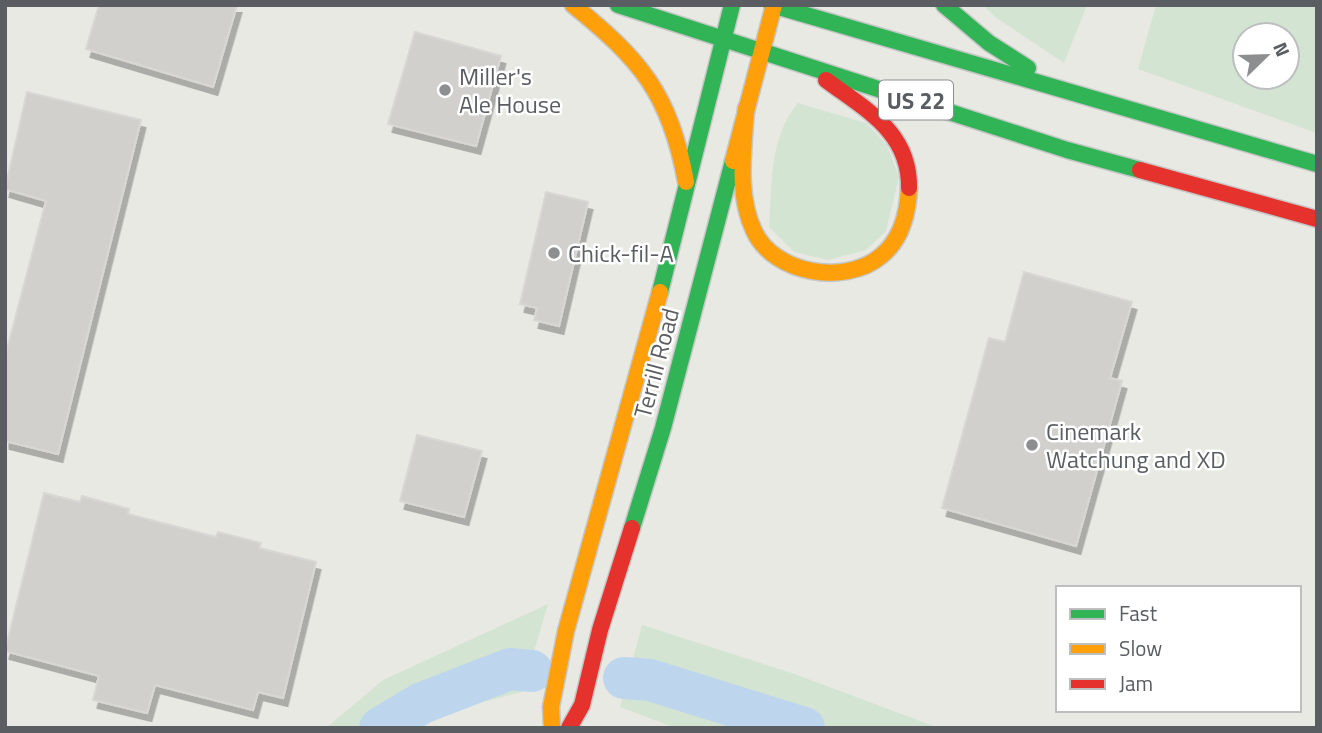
<svg xmlns="http://www.w3.org/2000/svg" width="1322" height="733" viewBox="0 0 1322 733" font-family="'Titillium Web',sans-serif">
	<style>
		.green { fill: #d3e4d2; fill-rule: evenodd }
		.lines { fill: none; stroke-linecap: round; stroke-linejoin: round }
		.river { stroke: #bdd6ee; stroke-width: 42 }
		.building { fill: #d1d0cd; stroke: #d8d7d4; stroke-width: 2; filter: url(#shadow) }
		.fast-casing { stroke: #c5c6c6; stroke-width: 19 }
		.slow-casing { stroke: #c5c6c6; stroke-width: 19 }
		.jam-casing { stroke: #c5c6c6; stroke-width: 19 }
		.fast { stroke: #30b455; stroke-width: 16 }
		.slow { stroke: #ff9f0a; stroke-width: 16 }
		.jam { stroke: #e5322d; stroke-width: 16 }
		.poi-dot { fill: #8c8e8f; stroke: #fff; stroke-width: 2.5 }
		.labels { text-anchor: middle; dominant-baseline: central; stroke-width: 5; stroke-linejoin: round; paint-order: stroke }
		.shield { fill: #fff; stroke: #8c8e90; stroke-width: 2 }
		.shield-label { font-size: 23px; font-weight: bold; fill: #5a5d61 }
		.poi-label { font-size: 24px; fill: #5a5d61; stroke: #fff; text-anchor: start }
		.street-label { font-size: 24px; fill: #5a5d61; stroke: #fff }
	</style>
	<defs>
		<filter id="shadow"><feDropShadow dx="4.5" dy="8" stdDeviation="0" flood-color="#0004"/></filter>
	</defs>
	<rect width="100%" height="100%" fill="#e9e9e4"/>
	<g class="green">
		<path d="M983,5h104l-23,58 -69,-46z"/>
		<path d="M1156,5h161v128l-179,-64zM1287,35v42h-42v-42z"/>
		<path d="M798,103l68,20 21,22 12,32 -13,54 -20,19 -38,10 -34,-8 -25,-25c3,-42 0,-90 29,-124z"/>
		<path d="M548,604l-26,88 -67,17 -24,9 -13,10h-92l57,-48z"/>
		<path d="M642,625l150,48 147,55h-264l-55,-21z"/>
	</g>
	<g class="lines">
		<g class="river">
			<path d="M624,678l26,2 154,48"/>
			<path d="M380,728l42,-25 88,-34 22,2"/>
		</g>
	</g>
	<g class="building">
		<path d="M99,5h138l-24,82 -127,-38z"/>
		<path d="M415,32l86,24 -25,90 -88,-22z"/>
		<path d="M27,92l114,28 -83,334 -53,-13v-84l41,-156 -41,-12z"/>
		<path d="M546,192l42,10 -29,124 -25,-6 3,-12 -17,-4z"/>
		<path d="M1024,272l108,30 -22,76 12,3 -46,165 -134,-38 47,-170 16,4z"/>
		<path d="M417,435l65,16 -18,66 -64,-16z"/>
		<path d="M44,493l36,9 2,-6 47,13 -1,5 88,23 2,-5 43,11 -2,5 57,14 -33,136 -25,-6 -5,18 -98,-25 -8,28 -54,-13 6,-24 -94,-25z"/>
	</g>
	<g class="lines">
		<g class="fast-casing">
			<g id="fast">
				<path d="M618,5l449,145 73,20"/>
				<path d="M772,5l545,159"/>
				<path d="M944,5l45,38 39,25"/>
				<path d="M660,292l72,-287"/>
				<path d="M632,528l31,-100 70,-267"/>
			</g>
		</g>
		<g class="slow-casing">
			<g id="slow">
				<path d="M573,5c68,55 97,89 113,177"/>
				<path d="M746,108c-2,40 -10,85 8,123 20,43 91,55 127,25 20,-16 27,-43 28,-68"/>
				<path d="M733,161l41,-156"/>
				<path d="M552,728l-1,-21 15,-76 94,-339"/>
			</g>
		</g>
		<g class="jam-casing">
			<g id="jam">
				<path d="M826,80c40,30 84,52 83,108"/>
				<path d="M1140,170l177,49"/>
				<path d="M569,728l13,-23 18,-75 32,-102"/>
			</g>
		</g>
		<use href="#fast" class="fast"/>
		<use href="#slow" class="slow"/>
		<use href="#jam" class="jam"/>
	</g>
	<g class="poi-dot">
		<circle cx="445" cy="90" r="7"/>
		<circle cx="554" cy="253" r="7"/>
		<circle cx="1032" cy="445" r="7"/>
	</g>
	<g class="labels">
		<rect class="shield" x="879" y="80.5" width="74" height="39" rx="5"/>
		<g class="shield-label">
			<text x="916" y="100">US 22</text>
		</g>
		<g class="poi-label">
			<text x="459" y="76">Miller's<tspan x="459" dy="28">Ale House</tspan></text>
			<text x="568" y="253">Chick-fil-A</text>
			<text x="1046" y="431">Cinemark<tspan x="1046" dy="28">Watchung and XD</tspan></text>
		</g>
		<g class="street-label">
			<text transform="translate(656 363) rotate(-75)">Terrill Road</text>
		</g>
	</g>
	<rect width="1322" height="733" fill="none" stroke="#5a5d61" stroke-width="14"/>
	<rect x="1056" y="586" width="245" height="126" fill="#ffffff" stroke="#bdbec0" stroke-width="2"/>
	<rect x="1070" y="609" width="35" height="10" fill="#30b455" stroke="#bdbec0" stroke-width="2"/>
	<text x="1119" y="621" font-size="21" fill="#5a5d61">Fast</text>
	<rect x="1070" y="644" width="35" height="10" fill="#ff9f0a" stroke="#bdbec0" stroke-width="2"/>
	<text x="1119" y="656" font-size="21" fill="#5a5d61">Slow</text>
	<rect x="1070" y="679" width="35" height="10" fill="#e5322d" stroke="#bdbec0" stroke-width="2"/>
	<text x="1119" y="691" font-size="21" fill="#5a5d61">Jam</text>
	<g transform="translate(1266 56) rotate(67)"><circle r="33" fill="#ffffff" stroke="#bdbec0" stroke-width="2"/>
	<path d="M0-5L12 26L0 18L-12 26Z" fill="#8c8e8f"/>
	<text y="-10" font-size="19" font-weight="bold" text-anchor="middle" fill="#5a5d61">N</text>
	</g>
</svg>
